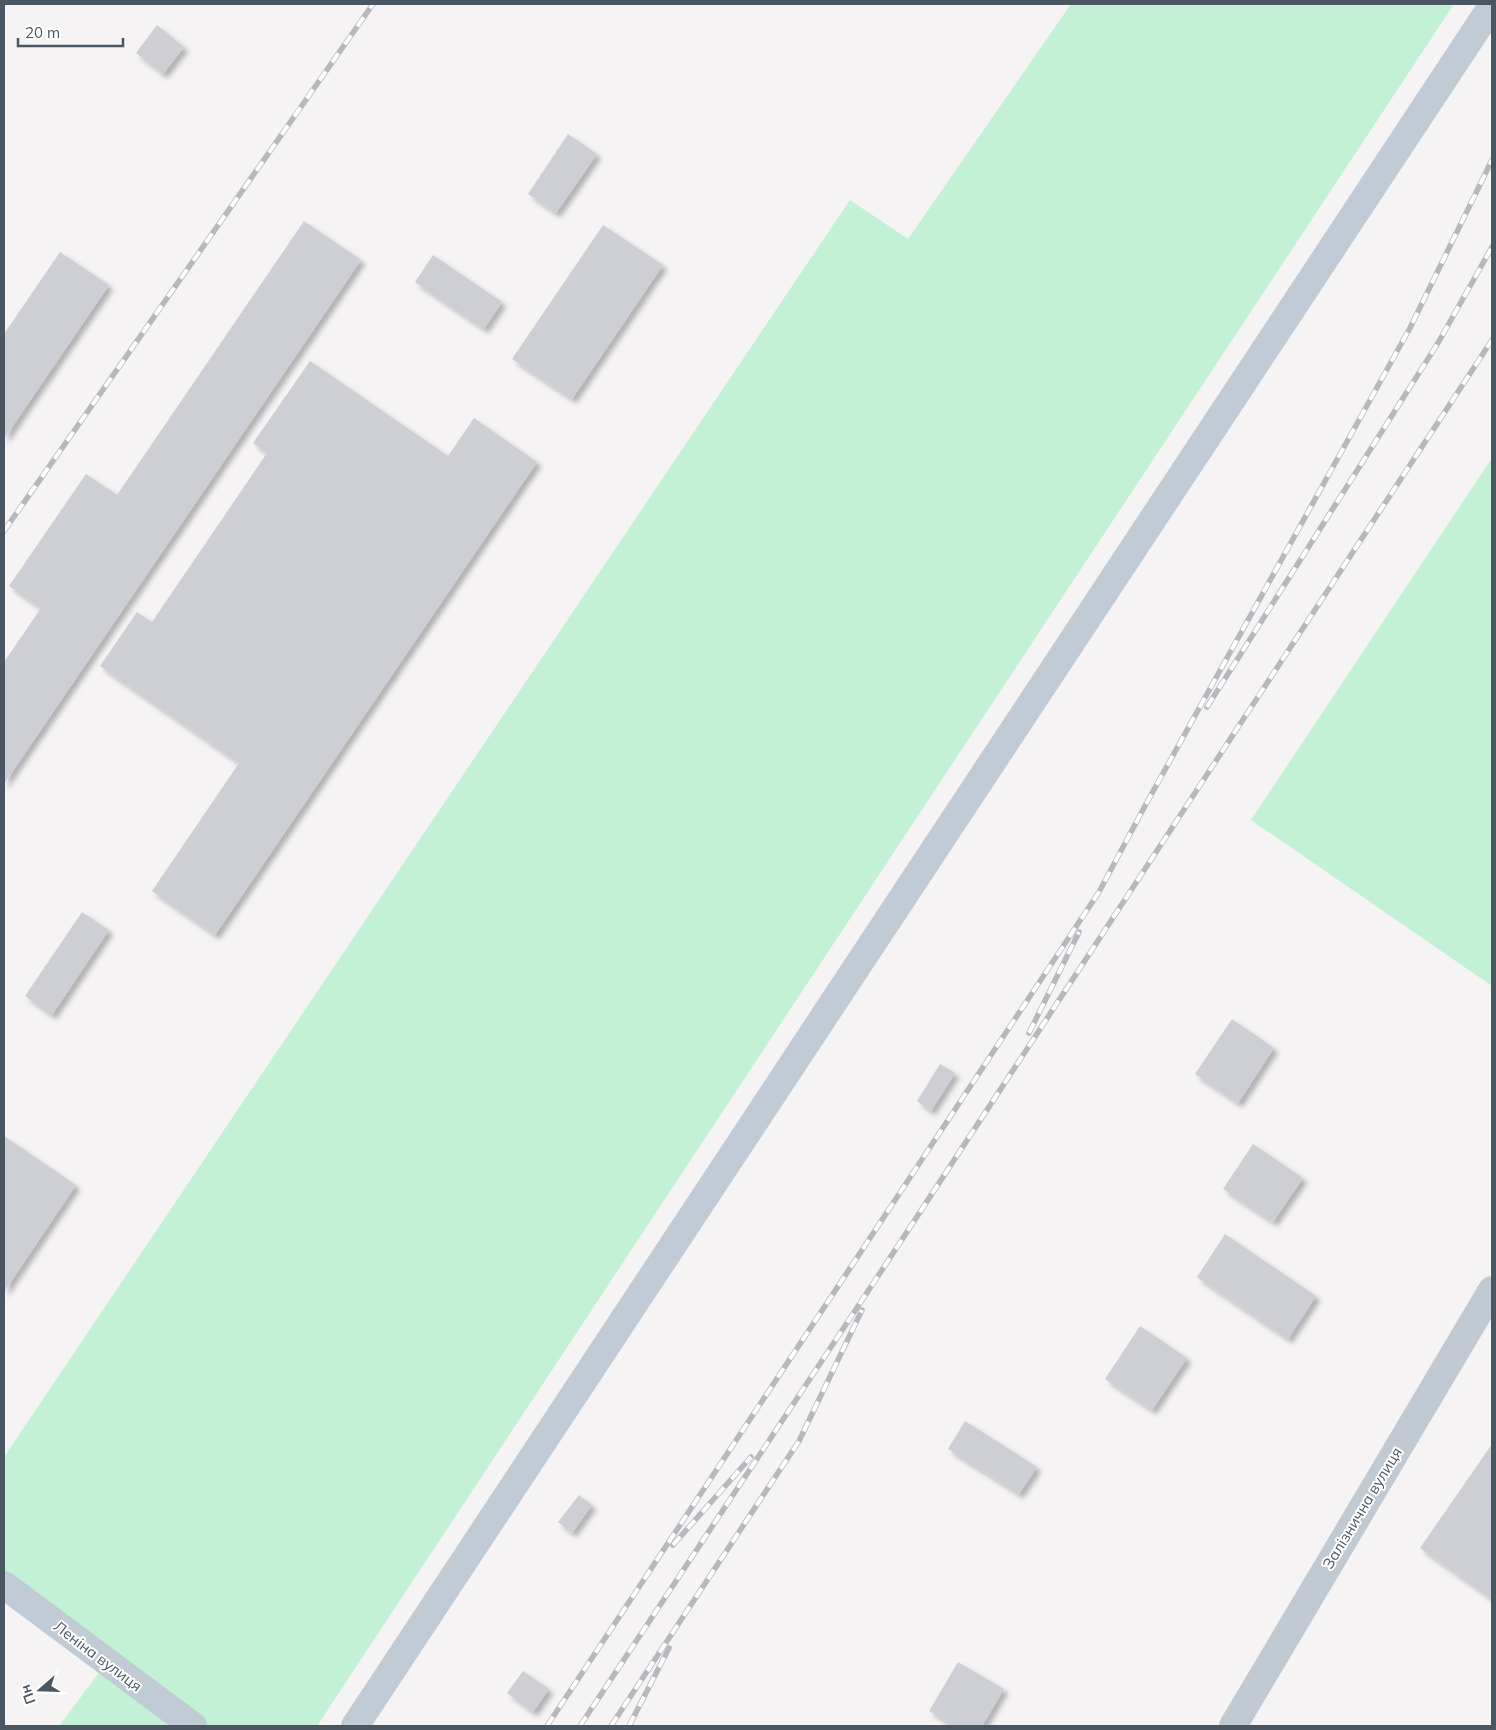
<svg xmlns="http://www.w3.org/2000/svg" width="1496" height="1730" viewBox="0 0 1496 1730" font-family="Mulish,sans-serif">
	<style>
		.green { fill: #c3f1d5 }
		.building { fill: #cdcfd5; filter: url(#shadow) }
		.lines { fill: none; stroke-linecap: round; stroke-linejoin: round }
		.street { stroke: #c1cad2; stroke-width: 28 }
		.secondary { stroke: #c1cbd6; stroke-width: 28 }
		.rail-casing { stroke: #b5b8bd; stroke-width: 5.5 }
		.rail { stroke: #fff; stroke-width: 4; stroke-dasharray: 11; stroke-linecap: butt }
		.labels { text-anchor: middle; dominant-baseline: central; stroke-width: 4; stroke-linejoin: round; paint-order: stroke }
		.street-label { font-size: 15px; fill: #4a5661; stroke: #fff }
	</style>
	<defs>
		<filter id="shadow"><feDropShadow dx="4.5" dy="4.5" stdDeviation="2.5" flood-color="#0004"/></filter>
	</defs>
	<rect width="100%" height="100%" fill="#f5f3f3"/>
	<g class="green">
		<path d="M1071,4h383l-1137,1722h-258l48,-64 -103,-77v-128l846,-1257 58,39z"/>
		<path d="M1492,458v528l-241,-166z"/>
	</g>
	<g class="building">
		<path d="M157,25l27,22 -21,27 -27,-21z"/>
		<path d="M568,134l29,20 -41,59 -28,-19z"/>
		<path d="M304,221l57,39 -357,524v-122l37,-54 -32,-22 77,-112 31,21z"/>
		<path d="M603,225l60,40 -91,134 -60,-40z"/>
		<path d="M60,252l49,33 -105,154v-105z"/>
		<path d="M433,255l69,47 -18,27 -69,-47z"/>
		<path d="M310,361l138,95 26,-38 63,44 -322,473 -63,-44 87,-128 -139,-97 37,-54 15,10 115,-169 -14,-10z"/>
		<path d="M82,912l27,18 -57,85 -27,-19z"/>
		<path d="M1232,1019l42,29 -36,55 -43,-29z"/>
		<path d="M940,1064l15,9 -24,38 -14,-10z"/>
		<path d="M4,1136l72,49 -72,107z"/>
		<path d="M1253,1144l50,34 -30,44 -50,-33z"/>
		<path d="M1225,1234l91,62 -28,43 -91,-62z"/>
		<path d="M1140,1326l47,32 -35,52 -47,-31z"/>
		<path d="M965,1421l72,46 -18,27 -71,-45z"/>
		<path d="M1492,1444v155l-72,-51z"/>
		<path d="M579,1495l13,10 -20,28 -14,-11z"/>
		<path d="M958,1662l46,27 -22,37h-27l-26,-15z"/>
		<path d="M523,1671l26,18 -16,23 -26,-19z"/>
	</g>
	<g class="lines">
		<path class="street" d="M1233,1726l259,-436"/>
		<g class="secondary">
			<path d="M4,1585l189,141"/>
			<path d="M355,1726l1137,-1720"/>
		</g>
		<g class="rail-casing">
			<g id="rail">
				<path d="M4,531l369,-527"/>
				<path d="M1207,707l231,-364 54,-96"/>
				<path d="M1029,1033l50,-101"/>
				<path d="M673,1545l78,-88"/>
				<path d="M547,1726l552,-834 47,-88 264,-476 82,-168"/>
				<path d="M580,1726l300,-453 612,-933"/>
				<path d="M611,1726l188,-285 63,-131"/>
				<path d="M629,1726l40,-78"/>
			</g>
		</g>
		<use href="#rail" class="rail"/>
	</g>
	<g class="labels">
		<g class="street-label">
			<text transform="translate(1362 1508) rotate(-59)">Залізнична вулиця</text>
			<text transform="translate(98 1656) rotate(37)">Леніна вулиця</text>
		</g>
	</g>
	<rect width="1496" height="1730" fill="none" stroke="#4a5661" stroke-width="10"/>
	<g transform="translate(40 1690) rotate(250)" stroke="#ffffff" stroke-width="4" paint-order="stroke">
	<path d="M0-4L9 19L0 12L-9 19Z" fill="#4a5661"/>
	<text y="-8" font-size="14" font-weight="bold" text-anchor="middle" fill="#4a5661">Пн</text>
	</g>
	<path d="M18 38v8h105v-8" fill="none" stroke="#4a5661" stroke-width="2.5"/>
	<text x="25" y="38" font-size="15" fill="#4a5661" stroke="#ffffff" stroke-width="4" paint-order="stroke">20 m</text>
</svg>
